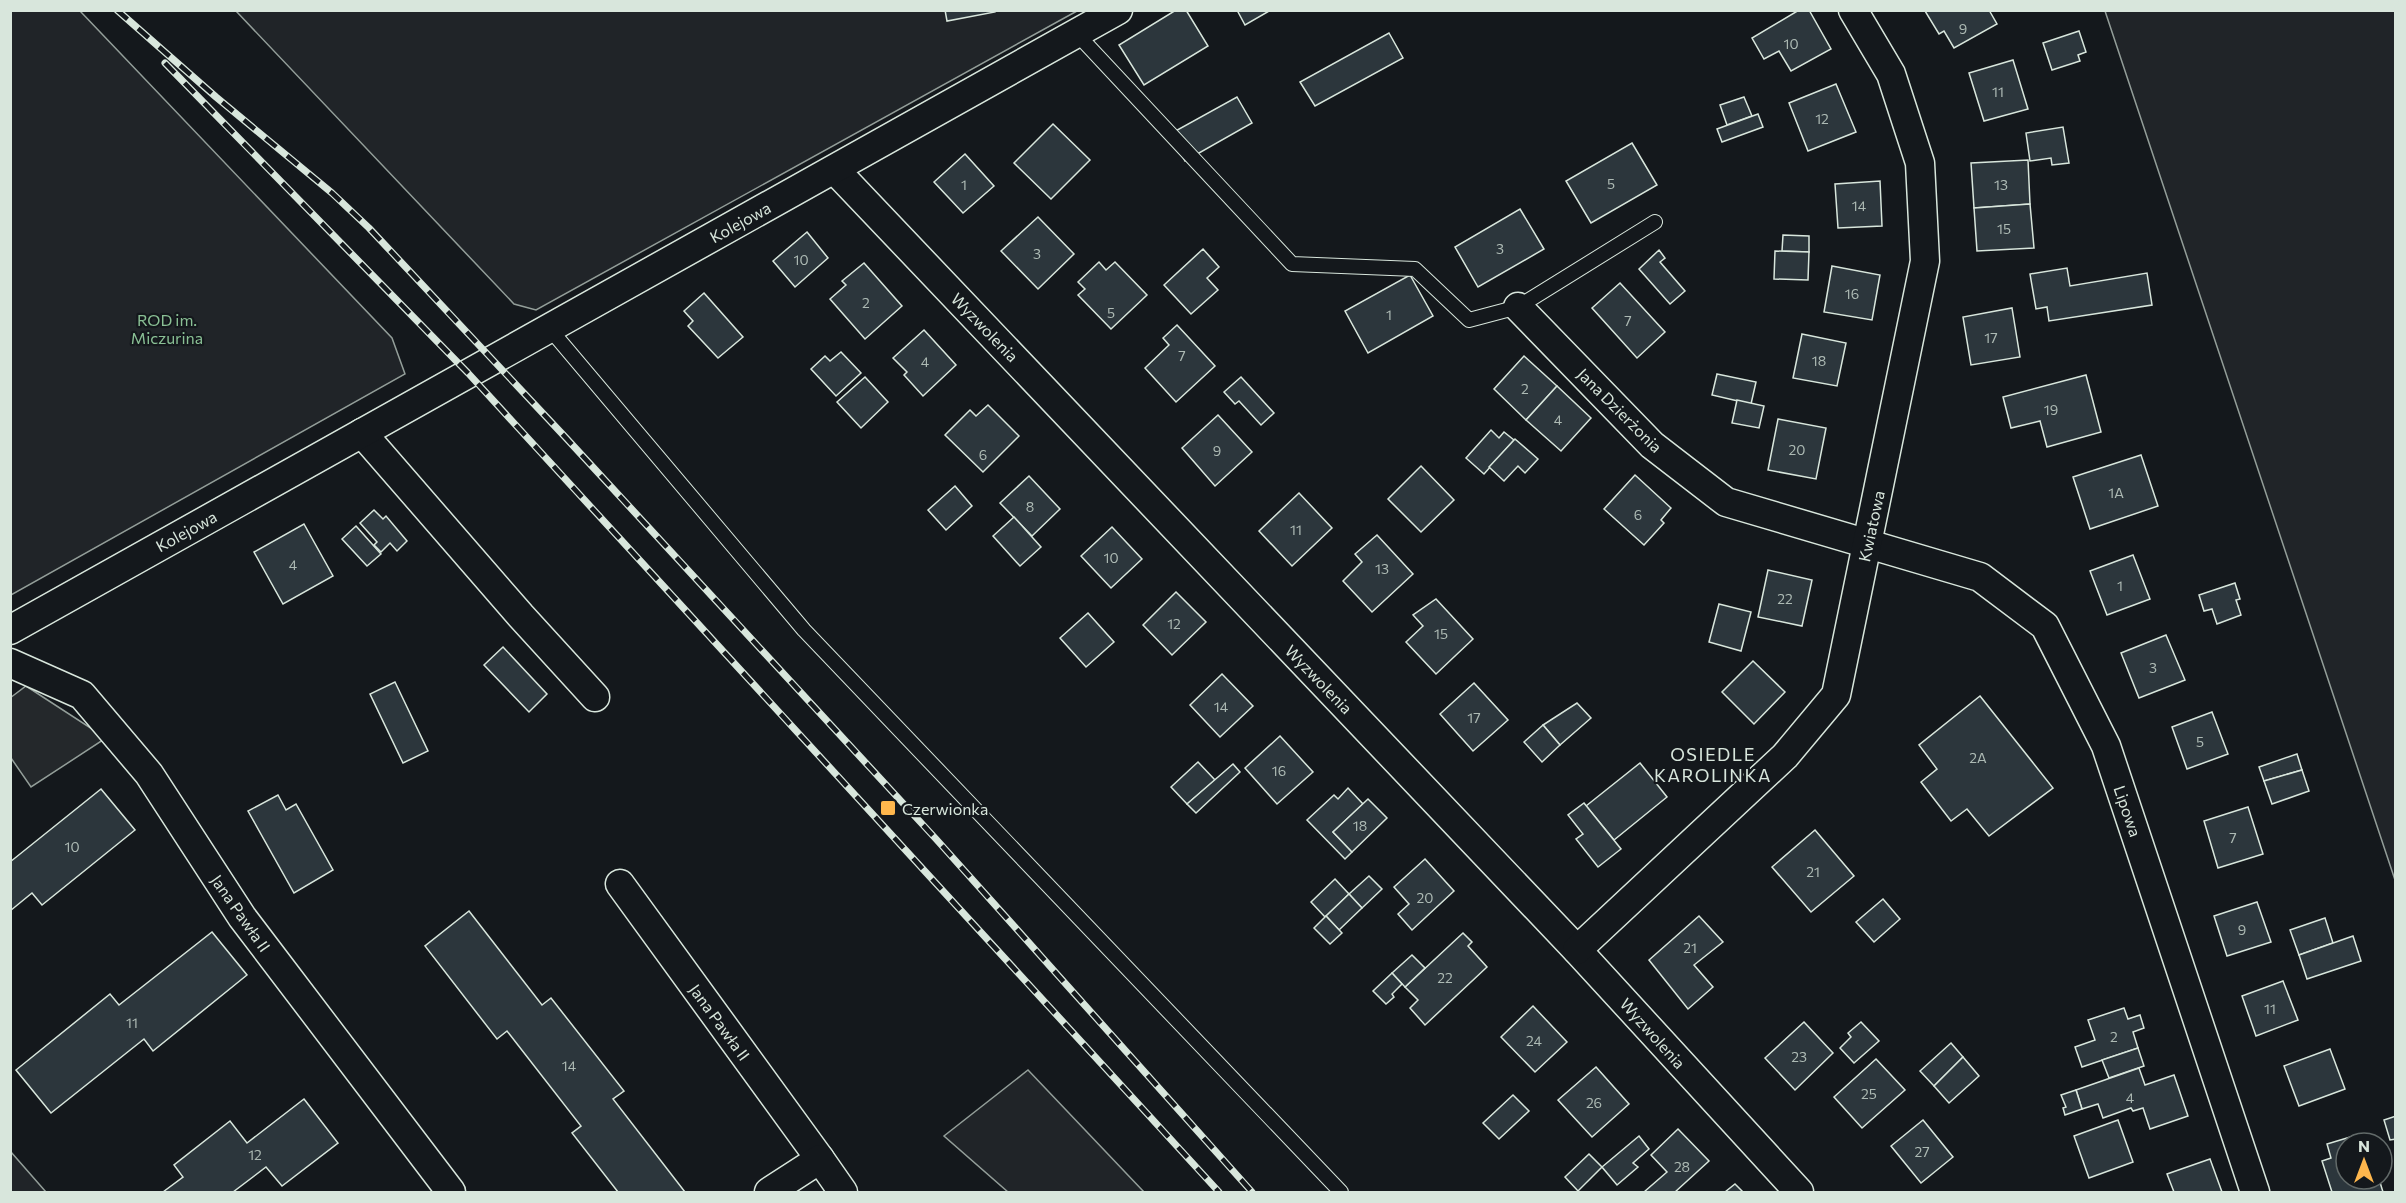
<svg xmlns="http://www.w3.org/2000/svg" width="2406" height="1203" viewBox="0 0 2406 1203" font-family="Commissioner,sans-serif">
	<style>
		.green { fill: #202428; stroke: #939e99; stroke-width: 1.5 }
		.parking { fill: #24282b; stroke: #939e99; stroke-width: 1.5 }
		.building { fill: #2c363c; stroke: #d8e6dc; stroke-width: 1.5 }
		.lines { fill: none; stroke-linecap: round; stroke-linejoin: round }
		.lane-casing { stroke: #d8e6dc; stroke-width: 16 }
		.street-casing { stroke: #d8e6dc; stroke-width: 31 }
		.lane { stroke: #14181c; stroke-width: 14 }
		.street { stroke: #14181c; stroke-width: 28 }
		.rail-casing { stroke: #d8e6dc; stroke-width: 7 }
		.rail { stroke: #14181c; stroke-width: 4.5; stroke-dasharray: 14; stroke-linecap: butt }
		.poi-dot { fill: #ffb74d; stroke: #14181c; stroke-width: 2 }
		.labels { text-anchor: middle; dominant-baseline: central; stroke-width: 4.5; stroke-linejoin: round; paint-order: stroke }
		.number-label { font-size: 14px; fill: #adbab4 }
		.street-label { font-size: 16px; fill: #d8e6dc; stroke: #14181c }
		.park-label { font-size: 16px; fill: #8ac095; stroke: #14181c }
		.poi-label { font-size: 16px; fill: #d8e6dc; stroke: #14181c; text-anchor: start }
		.neighbourhood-label { font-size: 18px; letter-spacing: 1.5px; fill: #d8e6dc; stroke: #14181c }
	</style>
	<rect width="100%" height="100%" fill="#14181c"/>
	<g class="green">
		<path d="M11,10l69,1 312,327 13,36 -394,221z"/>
		<path d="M236,11h841l-541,299 -22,-6z"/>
		<path d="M2105,11h290v869z"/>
		<path d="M1028,1070l116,122h-136l-64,-56z"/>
		<path d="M11,1152l35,40h-35z"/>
	</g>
	<path class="parking" d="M26,686l80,52 -75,49 -20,-29 -1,-60z"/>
	<g class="building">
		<path d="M945,10h50v2l-48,9z"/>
		<path d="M1176,10h10l22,36 -64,39 -25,-40z"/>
		<path d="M1237,10h34l-26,15z"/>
		<path d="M1799,10h10l22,39 -40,22 -12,-20 -15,8 -12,-21z"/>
		<path d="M1989,10l8,14 -43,24 -10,-17 -5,3 -14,-23z"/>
		<path d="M2079,31l7,21 -8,3 2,6 -28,9 -9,-27z"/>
		<path d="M1389,33l14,25 -88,48 -15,-24z"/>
		<path d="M2013,60l15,49 -44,12 -15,-48z"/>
		<path d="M1836,84l20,48 -48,19 -19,-48z"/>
		<path d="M1237,97l15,26 -67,38 -15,-27z"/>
		<path d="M1744,97l8,19 -25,9 -7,-20z"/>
		<path d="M1758,114l5,13 -41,15 -5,-13z"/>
		<path d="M1053,124l37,36 -39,39 -37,-36z"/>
		<path d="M2063,127l6,36 -17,2 -1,-7 -21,3 -4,-28z"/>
		<path d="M1632,143l25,42 -66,38 -25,-42z"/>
		<path d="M965,154l29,32 -31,27 -29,-31z"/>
		<path d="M2028,160l2,44 -56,4 -3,-45z"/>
		<path d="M1880,181l2,45 -44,2 -3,-44z"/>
		<path d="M2030,204l4,44 -57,3 -3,-43z"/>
		<path d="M1520,209l24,40 -66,38 -23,-40z"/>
		<path d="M1038,217l36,37 -36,35 -37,-38z"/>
		<path d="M807,232l21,26 -33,29 -22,-26z"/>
		<path d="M1783,235l26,1v16l-27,-1z"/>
		<path d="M1203,249l16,18 -12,11 11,12 -27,24 -27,-29z"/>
		<path d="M1659,250l6,8 -5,4 25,29 -15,13 -31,-35z"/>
		<path d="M1775,251l34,1 -1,28 -34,-1z"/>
		<path d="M1099,262l7,8 9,-8 32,33 -36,34 -33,-34 7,-6 -7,-7z"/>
		<path d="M864,263l38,43 -37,33 -35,-40 16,-14 -4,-4z"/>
		<path d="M1832,266l48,9 -8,45 -48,-8z"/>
		<path d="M2067,268l3,18 77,-13 5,32 -103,16 -2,-14 -11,2 -6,-35z"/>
		<path d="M1410,275l23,41 -65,37 -23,-42z"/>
		<path d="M1620,283l45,49 -28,26 -45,-50z"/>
		<path d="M704,293l39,44 -25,21 -30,-32 5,-5 -9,-10z"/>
		<path d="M2012,308l8,49 -49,8 -8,-48z"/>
		<path d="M1177,325l38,41 -39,36 -31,-34 24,-23 -6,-7z"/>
		<path d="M924,330l32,35 -33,31 -19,-21 3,-3 -14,-14z"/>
		<path d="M1802,334l44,9 -9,43 -44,-8z"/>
		<path d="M841,352l20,21 -25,23 -25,-27 14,-13 5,5z"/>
		<path d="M1524,356l33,30 -31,34 -32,-31z"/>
		<path d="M1717,374l39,8 -5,22 -39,-9z"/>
		<path d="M2086,375l15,57 -54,15 -7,-26 -29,7 -8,-31z"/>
		<path d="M865,377l23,25 -27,26 -24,-26z"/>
		<path d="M1241,377l33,36 -13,12 -22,-24 -4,3 -11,-12z"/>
		<path d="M1557,386l34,32 -30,33 -35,-31z"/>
		<path d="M1737,400l27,6 -5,22 -27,-5z"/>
		<path d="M988,405l31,31 -36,36 -38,-37 25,-25 6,6z"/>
		<path d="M1218,415l34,37 -37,34 -33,-38z"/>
		<path d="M1778,419l48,9 -10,51 -48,-9z"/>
		<path d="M1491,430l8,8 5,-6 10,8 -30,34 -18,-16z"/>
		<path d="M1515,439l23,20 -13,14 -7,-7 -14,15 -15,-14z"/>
		<path d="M2141,455l17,51 -68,23 -17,-52z"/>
		<path d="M1421,466l33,34 -33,32 -33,-33z"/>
		<path d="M1635,475l36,33 -10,12 3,3 -20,22 -40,-36z"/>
		<path d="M1029,476l31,33 -28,27 -32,-33z"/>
		<path d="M955,486l17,20 -26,24 -18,-20z"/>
		<path d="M1299,493l33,35 -40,38 -33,-35z"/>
		<path d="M374,510l9,9 3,-3 21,25 -10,10 -7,-8 -9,9 -7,-7 3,-3 -17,-19z"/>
		<path d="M1014,517l27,30 -21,19 -27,-30z"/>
		<path d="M304,524l29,52 -50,28 -29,-52z"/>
		<path d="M356,526l25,28 -14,12 -25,-27z"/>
		<path d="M1112,527l30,32 -31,29 -30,-32z"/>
		<path d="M1377,535l36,39 -41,38 -29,-31 19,-19 -7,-8z"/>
		<path d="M2133,555l17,44 -43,16 -17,-44z"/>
		<path d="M1768,570l44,10 -10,46 -44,-9z"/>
		<path d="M2235,583l5,16 -4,1 5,15 -24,9 -5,-15 -8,2 -5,-16z"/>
		<path d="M1176,592l30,30 -34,33 -29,-30z"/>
		<path d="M1436,599l37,40 -37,35 -30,-32 17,-16 -10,-11z"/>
		<path d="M1719,604l32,8 -10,39 -32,-9z"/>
		<path d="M1088,613l26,29 -28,25 -26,-29z"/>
		<path d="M2166,635l19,45 -46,18 -18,-45z"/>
		<path d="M503,647l44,47 -18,18 -45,-47z"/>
		<path d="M1753,661l32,31 -31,32 -32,-32z"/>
		<path d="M1222,674l31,32 -33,31 -30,-32z"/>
		<path d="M395,682l33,69 -25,12 -33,-69z"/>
		<path d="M1474,683l34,37 -35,31 -33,-37z"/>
		<path d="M1980,696l73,92 -64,48 -22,-27 -16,12 -30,-39 16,-13 -18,-24z"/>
		<path d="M1577,703l14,15 -31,27 -17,-20z"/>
		<path d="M2212,712l16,42 -41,15 -15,-42z"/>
		<path d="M1543,725l17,20 -18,17 -18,-20z"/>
		<path d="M1280,736l33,36 -36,32 -32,-36z"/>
		<path d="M2297,754l5,16 -38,11 -5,-14z"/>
		<path d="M1198,762l17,18 -28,24 -16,-17z"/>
		<path d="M1640,763l27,34 -53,43 -28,-34z"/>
		<path d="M1233,764l7,8 -44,41 -9,-9z"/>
		<path d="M2302,770l7,21 -37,13 -8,-23z"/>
		<path d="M1348,788l15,16 -30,28 19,20 -7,7 -38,-39 27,-25 4,4z"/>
		<path d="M101,789l34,41 -93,75 -10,-12 -22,18v-49z"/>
		<path d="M278,795l8,15 10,-6 37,66 -39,23 -46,-82z"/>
		<path d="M1368,799l19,19 -35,34 -19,-20z"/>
		<path d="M1584,803l37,46 -23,18 -22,-28 7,-5 -15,-19z"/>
		<path d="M2248,807l15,47 -45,14 -14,-47z"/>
		<path d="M1815,830l39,46 -43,36 -39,-45z"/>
		<path d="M1425,859l29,32 -42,39 -14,-16 11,-10 -15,-17z"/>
		<path d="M1369,876l13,13 -20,19 -13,-14z"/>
		<path d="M1335,879l14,15 -24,23 -14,-15z"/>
		<path d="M1349,894l13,14 -23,22 -13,-14z"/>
		<path d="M1883,899l17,20 -26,23 -18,-20z"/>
		<path d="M2257,902l14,40 -44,14 -13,-40z"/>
		<path d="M469,911l73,94 9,-7 73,93 -11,8 72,93h-67l-46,-59 9,-7 -74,-95 -10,8 -72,-93z"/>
		<path d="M1326,916l16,17 -12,11 -16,-16z"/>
		<path d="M1699,916l24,26 -29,23 19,22 -25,22 -39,-49z"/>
		<path d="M2325,918l8,25 -34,12 -9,-25z"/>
		<path d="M212,932l35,43 -94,76 -9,-12 -93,74 -35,-43 94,-76 9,11z"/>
		<path d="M1463,933l9,9 -4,4 19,21 -62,58 -15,-17 8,-8 -13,-13z"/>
		<path d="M2353,936l8,25 -54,18 -8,-24z"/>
		<path d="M1412,955l13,13 -20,19 -13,-14z"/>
		<path d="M1392,973l10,11 -10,10 2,3 -8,7 -13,-13z"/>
		<path d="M2283,981l15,39 -42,16 -14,-40z"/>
		<path d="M1533,1006l34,36 -32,30 -34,-35z"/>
		<path d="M2124,1008l4,11 12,-4 4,13 -11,4 5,16 -56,19 -7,-20 20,-7 -7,-20z"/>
		<path d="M1804,1022l29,31 -38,37 -30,-32z"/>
		<path d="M1861,1022l18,19 -25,22 -14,-15 11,-11 -3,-4z"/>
		<path d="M1951,1043l12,14 -29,29 -14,-15z"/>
		<path d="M2138,1048l6,18 -35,12 -7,-18z"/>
		<path d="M2330,1049l15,40 -46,17 -15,-40z"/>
		<path d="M1963,1057l16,19 -30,27 -15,-17z"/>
		<path d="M1876,1059l29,31 -43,38 -28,-31z"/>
		<path d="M1596,1067l33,37 -37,33 -34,-37z"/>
		<path d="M2139,1068l6,17 29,-10 14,41 -38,13 -7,-21 -10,3 -2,-3 -28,10 -5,-14 -16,5 -6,-19z"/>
		<path d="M2076,1090l6,19 -17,6 -2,-7 3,-1 -5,-12z"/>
		<path d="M1513,1095l16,16 -30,28 -16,-16z"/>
		<path d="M304,1099l34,44 -56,43 -16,-19 -33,25h-70l20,-15 -9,-12 56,-44 17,22z"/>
		<path d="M2396,1116v23l-6,1 -6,-20z"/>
		<path d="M1923,1120l30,37 -32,26 -30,-37z"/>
		<path d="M2118,1120l15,42 -44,16 -15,-42z"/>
		<path d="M1678,1129l31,32 -34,31h-31l23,-20 -16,-17z"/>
		<path d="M2357,1135l2,8h-13v36h33l4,13h-51l-10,-31 9,-3 -4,-14z"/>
		<path d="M1639,1136l10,13 -16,14 5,4 -21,18 -15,-18z"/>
		<path d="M1589,1154l13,13 -24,24 -13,-14z"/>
		<path d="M2210,1159l12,33h-48l-7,-18z"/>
		<path d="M1735,1184l8,8h-18z"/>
	</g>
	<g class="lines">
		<g class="lane-casing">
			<g id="lane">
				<path d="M1077,34l215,230 123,5 54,51 49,-13 137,-85"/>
				<path d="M549,328l255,302 537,562"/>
			</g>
		</g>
		<g class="street-casing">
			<g id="street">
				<path d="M835,170l742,780 222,242"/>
				<path d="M1518,307l134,138 74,57 254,75 65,49 61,120 149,446"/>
				<path d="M362,433l159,183 74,81"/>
				<path d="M10,630l1108,-620"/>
				<path d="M10,663l72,32 67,79 93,143 209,275"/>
				<path d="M620,884l200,275"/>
				<path d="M1577,950l208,-194 51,-61 89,-434 -5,-98 -29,-89 -38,-64"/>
				<path d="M769,1192l51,-33 23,33"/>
			</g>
		</g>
		<use href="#lane" class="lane"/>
		<use href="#street" class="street"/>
		<g class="rail-casing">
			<g id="rail">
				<path d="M117,10l99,87 116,96 37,35 198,211 369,400 316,353"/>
				<path d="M165,63l303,310 751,819"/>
			</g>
		</g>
		<use href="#rail" class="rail"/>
	</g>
	<rect class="poi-dot" x="880" y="800" width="16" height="16" rx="3"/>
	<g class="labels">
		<g class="number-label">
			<text x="1963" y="28">9</text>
			<text x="1791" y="43">10</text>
			<text x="1998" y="91">11</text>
			<text x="1822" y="118">12</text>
			<text x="1611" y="183">5</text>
			<text x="964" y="184">1</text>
			<text x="2001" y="184">13</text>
			<text x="1859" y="205">14</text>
			<text x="2004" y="228">15</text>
			<text x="1500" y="248">3</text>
			<text x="1037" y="253">3</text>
			<text x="801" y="259">10</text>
			<text x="1852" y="293">16</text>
			<text x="866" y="302">2</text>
			<text x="1111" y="312">5</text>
			<text x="1389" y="314">1</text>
			<text x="1628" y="320">7</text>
			<text x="1991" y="337">17</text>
			<text x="1182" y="355">7</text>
			<text x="1819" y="360">18</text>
			<text x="925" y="361">4</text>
			<text x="1525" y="388">2</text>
			<text x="2051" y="409">19</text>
			<text x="1558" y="419">4</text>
			<text x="1797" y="449">20</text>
			<text x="1217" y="450">9</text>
			<text x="983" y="454">6</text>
			<text x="2116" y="492">1A</text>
			<text x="1030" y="506">8</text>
			<text x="1638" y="514">6</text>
			<text x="1296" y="529">11</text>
			<text x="1111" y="557">10</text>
			<text x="293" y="564">4</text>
			<text x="1382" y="568">13</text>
			<text x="2120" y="585">1</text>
			<text x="1785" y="598">22</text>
			<text x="1174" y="623">12</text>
			<text x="1441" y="633">15</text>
			<text x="2153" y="667">3</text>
			<text x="1221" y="706">14</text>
			<text x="1474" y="717">17</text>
			<text x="2200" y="741">5</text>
			<text x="1978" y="757">2A</text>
			<text x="1279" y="770">16</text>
			<text x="1360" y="825">18</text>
			<text x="2233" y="837">7</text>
			<text x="72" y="846">10</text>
			<text x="1813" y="871">21</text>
			<text x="1425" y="897">20</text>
			<text x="2242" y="929">9</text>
			<text x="1690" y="947">21</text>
			<text x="1445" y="977">22</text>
			<text x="2270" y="1008">11</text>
			<text x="132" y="1022">11</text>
			<text x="2114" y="1036">2</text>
			<text x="1534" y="1040">24</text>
			<text x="1799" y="1056">23</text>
			<text x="569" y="1065">14</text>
			<text x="1869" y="1093">25</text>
			<text x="2130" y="1097">4</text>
			<text x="1594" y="1102">26</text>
			<text x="1922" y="1151">27</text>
			<text x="255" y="1154">12</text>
			<text x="1682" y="1166">28</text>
		</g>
		<g class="street-label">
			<text transform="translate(740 222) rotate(-29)">Kolejowa</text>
			<text transform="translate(985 327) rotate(46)">Wyzwolenia</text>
			<text transform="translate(1620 410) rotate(45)">Jana Dzierżonia</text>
			<text transform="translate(1871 526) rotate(-78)">Kwiatowa</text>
			<text transform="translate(186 531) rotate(-29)">Kolejowa</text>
			<text transform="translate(1319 679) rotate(46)">Wyzwolenia</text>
			<text transform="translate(2128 811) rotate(71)">Lipowa</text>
			<text transform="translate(241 913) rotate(55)">Jana Pawła II</text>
			<text transform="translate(720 1022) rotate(54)">Jana Pawła II</text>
			<text transform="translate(1653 1033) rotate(48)">Wyzwolenia</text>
		</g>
		<g class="park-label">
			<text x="167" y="319">ROD im.<tspan x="167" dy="18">Miczurina</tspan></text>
		</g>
		<g class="poi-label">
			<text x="902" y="808">Czerwionka</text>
		</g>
		<g class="neighbourhood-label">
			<text x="1713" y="754">OSIEDLE<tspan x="1713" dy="21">KAROLINKA</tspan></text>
		</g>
	</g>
	<rect width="2406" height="1203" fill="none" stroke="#d8e6dc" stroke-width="24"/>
	<g transform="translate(2364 1161)"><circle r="28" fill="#14181c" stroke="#626a69" stroke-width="1.5"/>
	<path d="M0-4.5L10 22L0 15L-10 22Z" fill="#ffb74d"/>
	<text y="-9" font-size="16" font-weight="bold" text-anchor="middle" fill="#d8e6dc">N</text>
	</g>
</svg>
